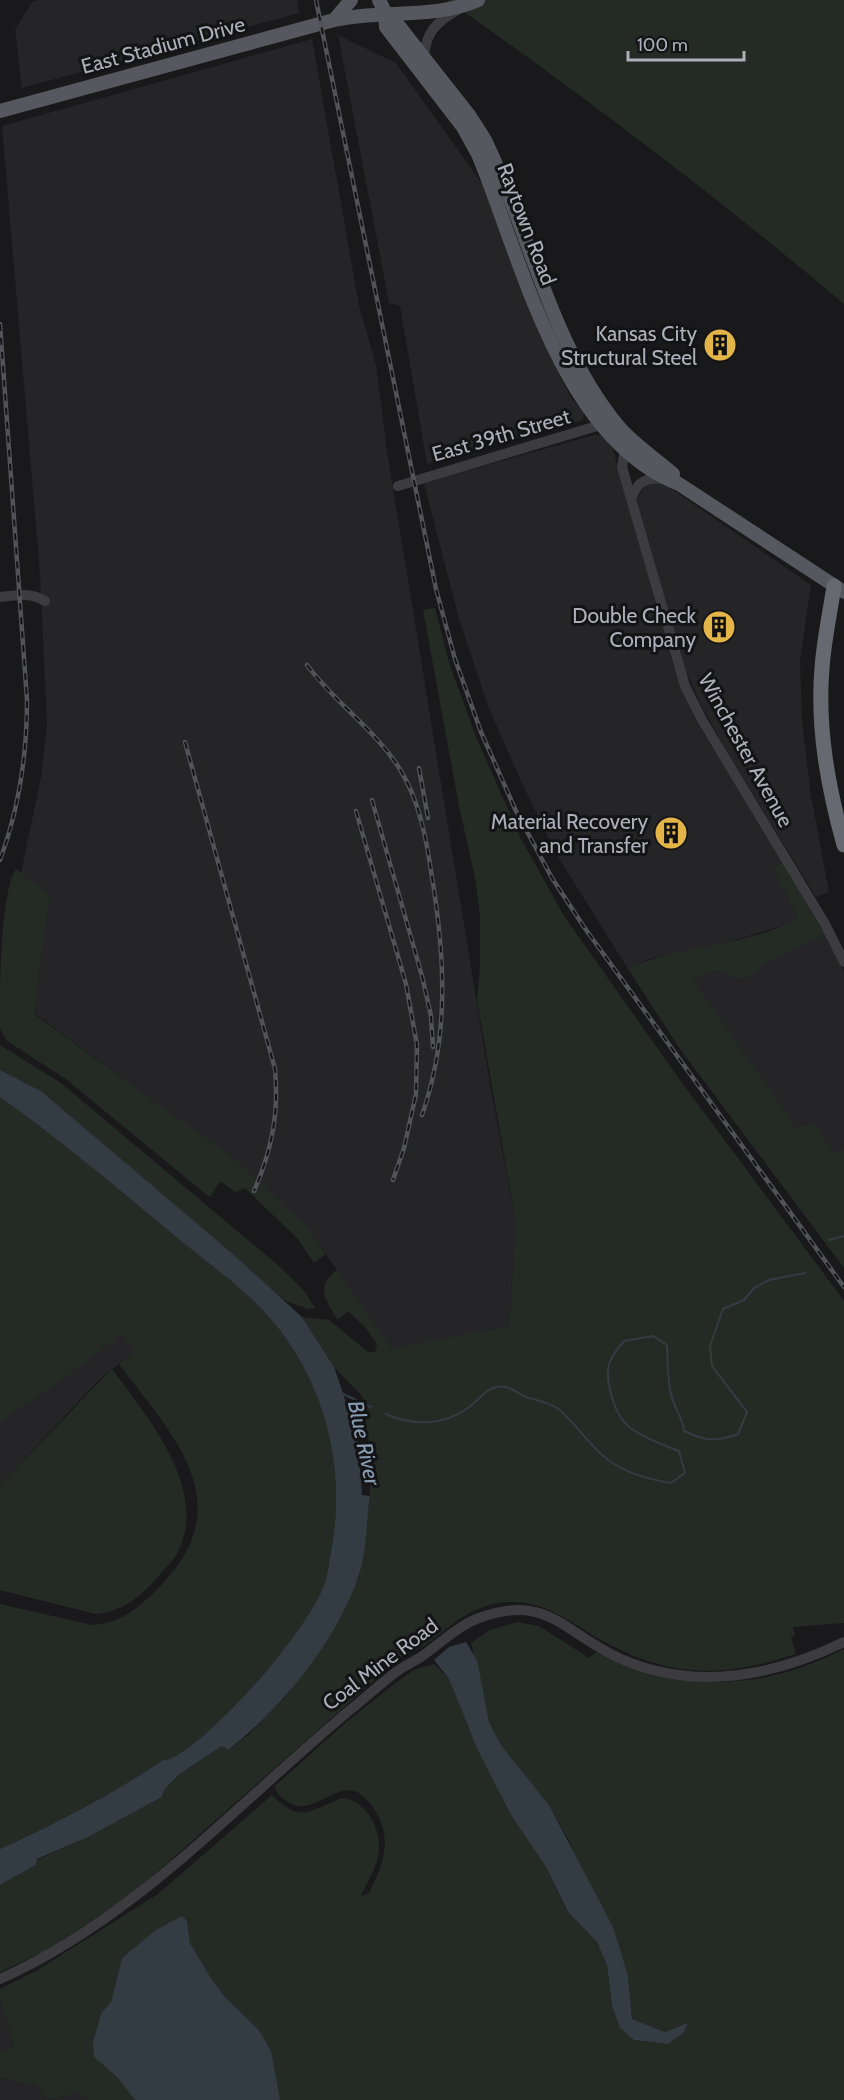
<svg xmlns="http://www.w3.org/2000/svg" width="844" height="2100" viewBox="0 0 844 2100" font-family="Cabin,sans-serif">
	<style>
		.built { fill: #252528 }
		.green { fill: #242b25 }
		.water { fill: #333c43 }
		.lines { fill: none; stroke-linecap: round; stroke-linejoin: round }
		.stream { stroke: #333c43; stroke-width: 2 }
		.minor { stroke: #3b3b40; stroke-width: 10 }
		.major { stroke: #57585f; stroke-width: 14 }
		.highway { stroke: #676970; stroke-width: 15 }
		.rail-casing { stroke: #525359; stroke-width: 4.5 }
		.rail { stroke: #141416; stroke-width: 2; stroke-dasharray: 7; stroke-linecap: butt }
		.labels { text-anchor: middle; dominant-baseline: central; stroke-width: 6; stroke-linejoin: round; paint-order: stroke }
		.street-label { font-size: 21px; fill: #adb0ba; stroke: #141416 }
		.poi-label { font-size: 21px; fill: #adb0ba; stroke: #141416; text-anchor: end }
		.water-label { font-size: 22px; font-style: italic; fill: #879cb1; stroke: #141416 }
	</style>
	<rect width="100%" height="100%" fill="#19191b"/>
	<g class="built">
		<path d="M38,0h259l2,13 -277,75 -7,-58 17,-28z"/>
		<path d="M338,35l58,28 87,122 55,147 33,66 13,14 -1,8 -156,44 -27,-158 -11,-3z"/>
		<path d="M312,39l47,266 17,60 11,86 104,639 25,134 -7,102 -118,23 -82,-120 -72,-67 -203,-149 16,-119 -29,-21 20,-96 6,-52 -7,-152 -38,-447z"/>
		<path d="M594,435h8l9,7 63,226 21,51 89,143 -12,5 26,51 -13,7 -70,21 -66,13 -21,10 -71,-114 -37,-76 -32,-73 -29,-87 -35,-136z"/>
		<path d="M656,483l10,2 145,100 -11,76 2,60 9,75 18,96 -13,5 -93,-152 -23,-42 -16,-36 -47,-168 9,-15z"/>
		<path d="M825,935l19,36v178l-10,3 -20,-29 -18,4 -103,-147 23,-10 19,9 12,-1 17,-14z"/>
		<path d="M121,1333l15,17 -35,28 -101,106v-62l71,-48z"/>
		<path d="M0,1999l14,48 -14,4z"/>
		<path d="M0,2078l36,8 11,14 32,-7 8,7h-87z"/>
	</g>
	<g class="green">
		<path d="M447,0h397v304c-128,-108 -260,-208 -397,-304z"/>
		<path d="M435,608l15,58 27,73 44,100 43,77 116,164 164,221v322l-51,4 2,9 -4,1 5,17c-76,25 -129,24 -200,-17 -28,-17 -52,-36 -87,-35 -52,2 -69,44 -111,56l-2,6 -18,13 -256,226 -77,48 -45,21v-87l36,-20 1,-5 51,-23 74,-40c4,-18 45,-40 60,-51l6,4 20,-15 37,-38 29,-39 31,-51 14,-30 4,-28 7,-53v-44l-8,-56 -28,-29 -32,-50 27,3 39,32h7l2,-8 -11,-16 -18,-17 -10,9c-13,-20 -23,-32 -1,-50l54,78 118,-22 7,-102 -39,-224 3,-34v-50l-5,-39 -16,-71 -36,-196z"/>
		<path d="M784,862l41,73 -61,29 -16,14 -13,1 -19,-9 -23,10 103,147 18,-4 20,29 10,-3v119l-164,-219 -52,-80c53,-26 118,-21 170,-51l-26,-51z"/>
		<path d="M16,869l34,25 -16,120 203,147 72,68 17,25 -12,9 -16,-24 -53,-51 -10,4 -15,-11 -9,15h-3l-141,-116 -61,-40 -6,-12c0,-35 0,-136 16,-159z"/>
		<path d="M0,1045l61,38 218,183 26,26 10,16 -7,1 -24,-9 -243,-209 -41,-21z"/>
		<path d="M0,1097c63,45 122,95 181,144 37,30 79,59 106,99 43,62 58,138 44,211 -2,10 -3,22 -6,32 -11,28 -33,56 -52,80 -16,19 -87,99 -110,97 -52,35 -106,63 -163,89v-245l92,21c31,-1 52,-22 72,-43 76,-82 7,-148 -45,-218l16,-14 -14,-16 -50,40 -71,48z"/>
		<path d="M112,1369c36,49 101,124 63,188 -5,7 -13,14 -18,21 -17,19 -35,34 -61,36l-96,-24v-106z"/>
		<path d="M517,1622l22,4 50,32 7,-6c84,41 165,40 248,-3v451h-564l-21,-70 -34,-33 -14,-19 -21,-35 -3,-22 -65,37 -11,44 -10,11 -8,28 2,16 22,20 18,23h-48l-8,-7 -32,7 -11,-14 -36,-8v-27l14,-4 -14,-48v-10l36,-18 122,-77 114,-99c30,29 36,16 70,3 25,2 42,35 36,59 -3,13 -12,27 -17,39l8,-3c15,-29 25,-58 3,-87 -4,-5 -11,-13 -17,-15 -24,-6 -47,29 -70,9 -5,-4 -9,-7 -10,-14l69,-62 53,-42 17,-12 20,-6 15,15 29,72 33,64 35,52 21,44 30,31 10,23 5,41 22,34 34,4 19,-20 -22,8 -33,-13 -4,-43 -60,-137 -19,-34 -48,-60 -12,-23 -18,-79 19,-13z"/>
	</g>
	<g class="water">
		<path d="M0,1070l41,21 194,165 67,61 32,50 24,71 4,57 8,1c-4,26 -3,57 -12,82 -23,65 -77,131 -130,172l-6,-4c-15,11 -57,33 -60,51l-74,40 -51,22 -1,6 -36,20v-36c57,-26 111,-54 163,-89 23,2 95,-78 110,-97 19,-24 41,-52 52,-80 3,-10 4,-22 6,-32 14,-73 -1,-149 -44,-211 -27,-40 -69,-69 -106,-99 -59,-49 -118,-99 -181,-144z"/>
		<path d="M466,1642l11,18 12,62 12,23 48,60 64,122 15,49 4,43 33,13 23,-9 -4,9 -16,12 -34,-4 -14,-12 -8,-22 -5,-41 -10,-23 -29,-30 -22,-45 -35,-52 -33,-64 -29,-72 -15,-19 15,-13z"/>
		<path d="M182,1916l5,5 3,22 21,35 14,19 34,33 12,21 9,49h-145l-18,-23 -23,-20 -1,-16 4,-13 4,-15 10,-11 11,-44 34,-28z"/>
	</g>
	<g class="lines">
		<g class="stream">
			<path d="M829,1240l15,-4"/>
			<path d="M341,1393l30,14"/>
			<path d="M386,1414c27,12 57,12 82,-6 13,-9 19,-24 38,-21 8,2 13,7 20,10 13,4 27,6 37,16 16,15 27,33 44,46 20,15 41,20 64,24l14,-10 -6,-22c-18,-7 -36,-13 -51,-25 -13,-11 -21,-40 -20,-56 1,-11 9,-21 16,-29l29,-5 14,9c1,17 0,33 4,49 3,14 12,24 13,37 21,10 32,11 54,3l9,-22 -35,-46 -2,-20 13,-37 21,-9 10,-12 15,-8 36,-7"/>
		</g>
		<g class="minor">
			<path d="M424,59c1,-28 13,-37 35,-50"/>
			<path d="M632,445l-8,10 -2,12 63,219 17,34 123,204 19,38"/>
			<path d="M398,486l209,-63"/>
			<path d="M632,497c6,-17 16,-20 33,-18"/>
			<path d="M0,597c16,-2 31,-5 45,4"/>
			<path d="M0,1979c136,-61 237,-175 350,-269 15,-12 30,-26 46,-38 8,-6 17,-10 25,-15 19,-13 36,-31 58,-39 69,-25 83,14 140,40 76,34 153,19 225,-16"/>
		</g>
		<g class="major">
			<path d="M379,0l6,12 10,9 74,94 16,25c46,95 65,203 133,286 16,19 37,32 55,48"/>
			<path d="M385,12l1,15 77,100 15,27c44,106 83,284 201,330l165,108"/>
			<path d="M335,19l16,-19"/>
			<path d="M0,111l334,-91c48,-11 99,0 144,-20"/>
		</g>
		<path class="highway" d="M834,586c-4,27 -10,54 -12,82 -5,60 6,119 22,177"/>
		<g class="rail-casing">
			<g id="rail">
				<path d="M316,0l120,589 19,70 26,73 35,79 36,67 32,49 260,360"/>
				<path d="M0,324l27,376c0,54 -8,109 -27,160"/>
				<path d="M307,665c28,38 70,66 94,106 18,30 25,66 30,100 14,83 19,164 -9,244"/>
				<path d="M185,742l90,327c4,44 -3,81 -21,122"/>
				<path d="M419,768l9,50"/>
				<path d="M372,800l50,176 9,40 2,31"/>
				<path d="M356,811l50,173 11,61 -1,49 -12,54 -11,32"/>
			</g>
		</g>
		<use href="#rail" class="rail"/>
	</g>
	<defs>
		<g id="building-disc" transform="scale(1.725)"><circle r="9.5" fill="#e3b549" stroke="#141416"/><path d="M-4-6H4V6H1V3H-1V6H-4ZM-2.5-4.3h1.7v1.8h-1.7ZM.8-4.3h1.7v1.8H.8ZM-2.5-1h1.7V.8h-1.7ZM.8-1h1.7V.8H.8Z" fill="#111"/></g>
	</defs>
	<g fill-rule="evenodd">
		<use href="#building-disc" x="720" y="345"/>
		<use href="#building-disc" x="719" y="627"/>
		<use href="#building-disc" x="671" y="833"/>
	</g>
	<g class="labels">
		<g class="street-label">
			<text transform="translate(163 45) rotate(-15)">East Stadium Drive</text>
			<text transform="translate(527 224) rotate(69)">Raytown Road</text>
			<text transform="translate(501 435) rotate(-16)">East 39th Street</text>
			<text transform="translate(746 750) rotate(61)">Winchester Avenue</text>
			<text transform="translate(380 1664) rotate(-37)">Coal Mine Road</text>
		</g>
		<g class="poi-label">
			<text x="697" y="333">Kansas City<tspan x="697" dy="24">Structural Steel</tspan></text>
			<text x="696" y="615">Double Check<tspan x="696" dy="24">Company</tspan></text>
			<text x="648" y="821">Material Recovery<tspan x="648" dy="24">and Transfer</tspan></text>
		</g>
		<g class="water-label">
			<text transform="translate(364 1443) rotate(78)">Blue River</text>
		</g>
	</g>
	<path d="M628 51v9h116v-9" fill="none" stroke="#adb0ba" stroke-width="3"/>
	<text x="637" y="51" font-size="18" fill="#adb0ba" stroke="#141416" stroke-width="4.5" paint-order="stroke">100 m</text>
</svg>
